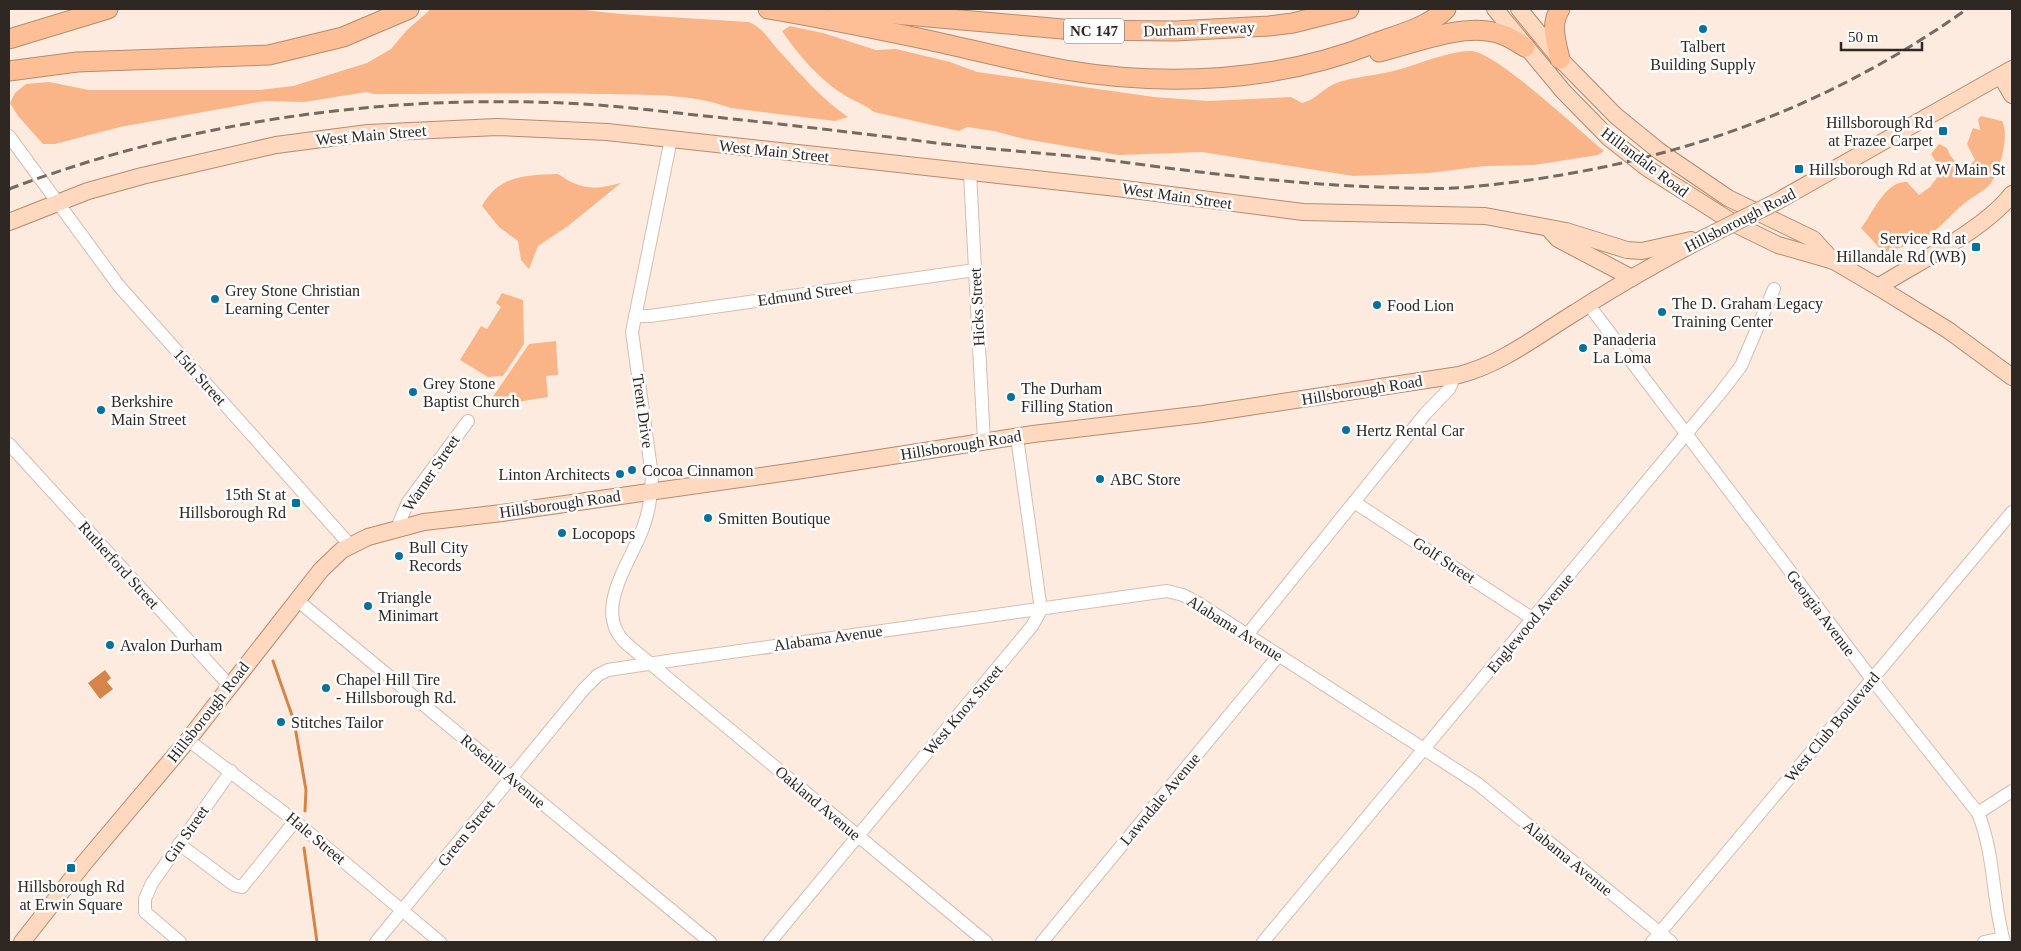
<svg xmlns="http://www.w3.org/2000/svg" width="2021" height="951" viewBox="0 0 2021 951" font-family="'Times New Roman',serif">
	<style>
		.green { fill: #f9b587 }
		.water { fill: #d6854a }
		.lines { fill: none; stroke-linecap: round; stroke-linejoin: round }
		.stream { stroke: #d6854a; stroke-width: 3 }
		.minor-casing { stroke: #d5beb0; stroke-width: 14 }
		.major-casing { stroke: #b68a6d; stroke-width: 18 }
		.highway-casing { stroke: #b68a6d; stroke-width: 21 }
		.minor { stroke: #fff; stroke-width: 12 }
		.major { stroke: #fed9c0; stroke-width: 16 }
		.highway { stroke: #febf96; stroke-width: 19 }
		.rail { stroke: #756961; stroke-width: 3; stroke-dasharray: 10 5; stroke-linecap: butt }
		.major-bridge-casing { stroke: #b68a6d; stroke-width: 18; stroke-linecap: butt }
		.major-bridge { stroke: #fed9c0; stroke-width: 16 }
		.poi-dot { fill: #07719d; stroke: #fdfdfd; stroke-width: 2 }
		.labels { text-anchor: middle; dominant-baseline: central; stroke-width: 5; stroke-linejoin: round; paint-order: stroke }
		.shield { fill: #fdfdfd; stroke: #6d6763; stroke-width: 1 }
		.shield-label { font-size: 15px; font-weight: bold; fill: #2f2721 }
		.street-label { font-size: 16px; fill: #2f2721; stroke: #fdfdfd }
		.poi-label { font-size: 16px; fill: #2f2721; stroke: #fdfdfd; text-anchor: start }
	</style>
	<rect width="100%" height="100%" fill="#feebdf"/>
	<g class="green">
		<path d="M431,9h144l46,5 128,8c16,7 20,19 32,31 21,23 41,46 67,64l-13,4 -104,-13c-40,-15 -87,-13 -129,-14 -76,-2 -153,0 -229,0l-6,-2 -63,10 -39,-1 -145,26 -65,17h-12l-25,-28 -8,-13 5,-10 11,-9 23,-2 40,8h170l34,-4 74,-23 24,-14 16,-19z"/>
		<path d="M790,26l33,7 53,17 20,-1 54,13 27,10 177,25 54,4 83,-4 11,6c15,-4 19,-13 32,-19 19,-8 43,-8 63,-14 24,-6 50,-19 74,-19 24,0 110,81 133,100l-6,4 -64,10 -49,1 -56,7 -76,3 -151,-24 -83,3 -95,-16 -30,-8 -27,-4 -8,4 -85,-19c-10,-8 -20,-11 -30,-17 -25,-16 -45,-39 -62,-64z"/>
		<path d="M1981,116l21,5c8,15 -2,48 -11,62 -5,7 -14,11 -21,16 -17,12 -28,29 -46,39 -12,7 -27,10 -40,15l-23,-25c11,-13 24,-48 46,-46l12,13 11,-8 12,-16 -11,-17 8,-10 8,4 3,7 11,14 8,-3 6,-6 -8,-16 6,-16 7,2 -2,-11z"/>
		<path d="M558,174c23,16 37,16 63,9l-53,43 -30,20 -9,23 -8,-9 -3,-19 -19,-14 -17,-21c17,-31 44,-31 76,-32z"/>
		<path d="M502,293l21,7 1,44 -21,32 -15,1 -28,-17 21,-34 6,3 14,-22 -5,-4z"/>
		<path d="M556,341l2,34 -12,1 2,21 -62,10 43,-63z"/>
	</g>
	<path class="water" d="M105,670l6,8 -4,4 6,7 -13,10 -12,-16z"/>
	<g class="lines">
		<g class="stream">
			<path d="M273,661l21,60 12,69 -1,21"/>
			<path d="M304,848l13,94"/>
		</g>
		<g class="minor-casing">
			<g id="minor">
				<path d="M9,136l110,150 231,259"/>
				<path d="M671,139l-39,193 20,144c-1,16 -2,33 -8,49 -11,35 -55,87 -16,120l358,297"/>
				<path d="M970,173l14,269"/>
				<path d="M1588,304l283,374 107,135c17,42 14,86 26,129"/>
				<path d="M635,316h15l325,-46"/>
				<path d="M9,444l220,241"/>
				<path d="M1354,502l179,117"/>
				<path d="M397,528l11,-26 60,-81"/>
				<path d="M297,600l413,342"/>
				<path d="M1247,635l178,-221 24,-25 6,-13"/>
				<path d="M188,740l107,81 145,121"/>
				<path d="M1978,813l34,-22"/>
				<path d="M179,844l55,41 8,2 53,-66"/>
				<path d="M180,942l-35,-30v-13l7,-16 79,-112"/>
				<path d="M376,942l208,-253 14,-14 10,-5 60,-9 499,-70 16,4 15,8 280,181 193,158"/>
				<path d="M770,942l262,-316 9,-16 -24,-173"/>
				<path d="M1042,942l237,-287"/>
				<path d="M1263,942l459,-551 19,-25 33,-77"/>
				<path d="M1652,942l360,-430"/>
				<path d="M1984,942l19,-4"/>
			</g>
		</g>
		<g class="major-casing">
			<g id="major">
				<path d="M1495,9l68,82 46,47 38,30 90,57 41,20 56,16 44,26 70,43 64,47"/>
				<path d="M1519,9l41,50 56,57 43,35 69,47 85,41 20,22"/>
				<path d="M2001,76l11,19"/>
				<path d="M1776,202l236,-133"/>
				<path d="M9,222l79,-31 54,-15 134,-31 92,-12 129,-6 110,5 510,56 186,24 182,4 81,15 61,19 15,1 49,-11"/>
				<path d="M1549,229l9,10 74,39"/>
				<path d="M1878,287c40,-25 106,-57 134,-93"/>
				<path d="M22,942l63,-80 103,-122 133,-170 21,-20 26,-13 56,-15 78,-9 294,-42 237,-37 170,-20 256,-39c43,-11 79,-40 117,-63 42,-27 86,-52 130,-75"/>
			</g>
		</g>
		<g class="highway-casing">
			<g id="highway">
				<path d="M768,9c54,9 107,20 160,31 46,10 91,22 137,30 102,17 213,12 310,-27 22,-8 54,-16 71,-34"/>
				<path d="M838,9l236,21 101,1 94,-5 24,-3 56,-14"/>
				<path d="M1560,9c-10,15 -4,33 0,50"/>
				<path d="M9,39l99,-30"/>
				<path d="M1379,52c33,-8 82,-28 114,-20 12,2 22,9 32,15"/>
				<path d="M9,71l68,-9 192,-7 74,-18 66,-28"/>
			</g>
		</g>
		<use href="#minor" class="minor"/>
		<use href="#major" class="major"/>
		<use href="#highway" class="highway"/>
		<path class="rail" d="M9,189c177,-67 367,-94 555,-86 47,2 94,8 141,13 77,8 154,17 231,27 57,7 114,10 171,17 90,12 180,24 271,27 31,1 61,3 91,0 184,-17 347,-71 498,-178"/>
		<g class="major-bridge-casing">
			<path id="major-bridge" d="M1706,237l70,-35"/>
		</g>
		<use href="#major-bridge" class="major-bridge"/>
	</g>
	<g class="poi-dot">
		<circle cx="1703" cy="29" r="5"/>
		<rect x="1938" y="126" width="10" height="10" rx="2.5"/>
		<rect x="1794" y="164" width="10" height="10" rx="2.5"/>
		<rect x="1971" y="242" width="10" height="10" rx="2.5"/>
		<circle cx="215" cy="299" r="5"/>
		<circle cx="1377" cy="305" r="5"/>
		<circle cx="1662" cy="312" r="5"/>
		<circle cx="1583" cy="348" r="5"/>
		<circle cx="413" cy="392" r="5"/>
		<circle cx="1011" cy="397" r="5"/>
		<circle cx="101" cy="410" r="5"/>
		<circle cx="1346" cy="430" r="5"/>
		<circle cx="632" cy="470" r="5"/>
		<circle cx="620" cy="474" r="5"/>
		<circle cx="1100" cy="479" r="5"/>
		<rect x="291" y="498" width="10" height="10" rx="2.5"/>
		<circle cx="708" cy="518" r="5"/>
		<circle cx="562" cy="533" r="5"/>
		<circle cx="399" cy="556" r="5"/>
		<circle cx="368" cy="606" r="5"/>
		<circle cx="110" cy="645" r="5"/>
		<circle cx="326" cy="688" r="5"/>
		<circle cx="281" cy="722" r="5"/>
		<rect x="66" y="863" width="10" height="10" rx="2.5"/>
	</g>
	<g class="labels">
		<rect class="shield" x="1064" y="18.5" width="60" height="25" rx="4"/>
		<g class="shield-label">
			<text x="1094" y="31">NC 147</text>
		</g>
		<g class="street-label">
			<text transform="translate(1199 29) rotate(-2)">Durham Freeway</text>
			<text transform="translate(371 135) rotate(-5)">West Main Street</text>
			<text transform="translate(774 151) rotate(6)">West Main Street</text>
			<text transform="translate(1645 162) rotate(37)">Hillandale Road</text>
			<text transform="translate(1177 196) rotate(8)">West Main Street</text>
			<text transform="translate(1740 220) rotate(-27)">Hillsborough Road</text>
			<text transform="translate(805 294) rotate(-8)">Edmund Street</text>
			<text transform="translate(977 307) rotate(-93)">Hicks Street</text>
			<text transform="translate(200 377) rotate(48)">15th Street</text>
			<text transform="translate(1362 390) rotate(-9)">Hillsborough Road</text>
			<text transform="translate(643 411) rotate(82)">Trent Drive</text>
			<text transform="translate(961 445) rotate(-9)">Hillsborough Road</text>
			<text transform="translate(431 473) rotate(-56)">Warner Street</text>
			<text transform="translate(560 504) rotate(-8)">Hillsborough Road</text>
			<text transform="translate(1444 560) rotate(33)">Golf Street</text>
			<text transform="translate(119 565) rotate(48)">Rutherford Street</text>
			<text transform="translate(1821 613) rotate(53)">Georgia Avenue</text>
			<text transform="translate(1530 623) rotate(-50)">Englewood Avenue</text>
			<text transform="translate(1235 628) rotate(32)">Alabama Avenue</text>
			<text transform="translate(828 638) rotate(-8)">Alabama Avenue</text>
			<text transform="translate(963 710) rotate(-50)">West Knox Street</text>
			<text transform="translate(208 712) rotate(-52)">Hillsborough Road</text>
			<text transform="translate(1832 727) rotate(-50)">West Club Boulevard</text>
			<text transform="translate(503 771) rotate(40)">Rosehill Avenue</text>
			<text transform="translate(1160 799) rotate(-50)">Lawndale Avenue</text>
			<text transform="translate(818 803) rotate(40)">Oakland Avenue</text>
			<text transform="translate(466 833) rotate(-51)">Green Street</text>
			<text transform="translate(186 834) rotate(-55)">Gin Street</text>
			<text transform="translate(316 838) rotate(40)">Hale Street</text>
			<text transform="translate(1568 858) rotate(39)">Alabama Avenue</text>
		</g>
		<g class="poi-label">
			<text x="1703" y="46" text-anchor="middle">Talbert<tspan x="1703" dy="18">Building Supply</tspan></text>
			<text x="1933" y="122" text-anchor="end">Hillsborough Rd<tspan x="1933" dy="18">at Frazee Carpet</tspan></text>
			<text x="1809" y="169">Hillsborough Rd at W Main St</text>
			<text x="1966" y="238" text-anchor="end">Service Rd at<tspan x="1966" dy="18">Hillandale Rd (WB)</tspan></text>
			<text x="225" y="290">Grey Stone Christian<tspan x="225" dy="18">Learning Center</tspan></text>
			<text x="1672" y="303">The D. Graham Legacy<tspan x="1672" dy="18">Training Center</tspan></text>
			<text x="1387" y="305">Food Lion</text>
			<text x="1593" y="339">Panaderia<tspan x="1593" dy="18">La Loma</tspan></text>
			<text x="423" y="383">Grey Stone<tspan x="423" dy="18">Baptist Church</tspan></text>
			<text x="1021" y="388">The Durham<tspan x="1021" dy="18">Filling Station</tspan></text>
			<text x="111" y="401">Berkshire<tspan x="111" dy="18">Main Street</tspan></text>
			<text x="1356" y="430">Hertz Rental Car</text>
			<text x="642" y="470">Cocoa Cinnamon</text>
			<text x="610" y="474" text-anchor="end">Linton Architects</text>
			<text x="1110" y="479">ABC Store</text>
			<text x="286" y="494" text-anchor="end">15th St at<tspan x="286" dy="18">Hillsborough Rd</tspan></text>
			<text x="718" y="518">Smitten Boutique</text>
			<text x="572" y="533">Locopops</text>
			<text x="409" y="547">Bull City<tspan x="409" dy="18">Records</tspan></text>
			<text x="378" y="597">Triangle<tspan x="378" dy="18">Minimart</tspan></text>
			<text x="120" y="645">Avalon Durham</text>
			<text x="336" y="679">Chapel Hill Tire<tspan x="336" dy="18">- Hillsborough Rd.</tspan></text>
			<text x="291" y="722">Stitches Tailor</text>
			<text x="71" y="886" text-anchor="middle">Hillsborough Rd<tspan x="71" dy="18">at Erwin Square</tspan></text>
		</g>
	</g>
	<rect width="2021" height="951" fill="none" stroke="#2f2721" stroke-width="20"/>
	<path d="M1841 42v8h81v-8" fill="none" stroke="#2f2721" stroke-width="2.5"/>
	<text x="1848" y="42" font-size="15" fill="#2f2721" stroke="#fdfdfd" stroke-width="4" paint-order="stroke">50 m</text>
</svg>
